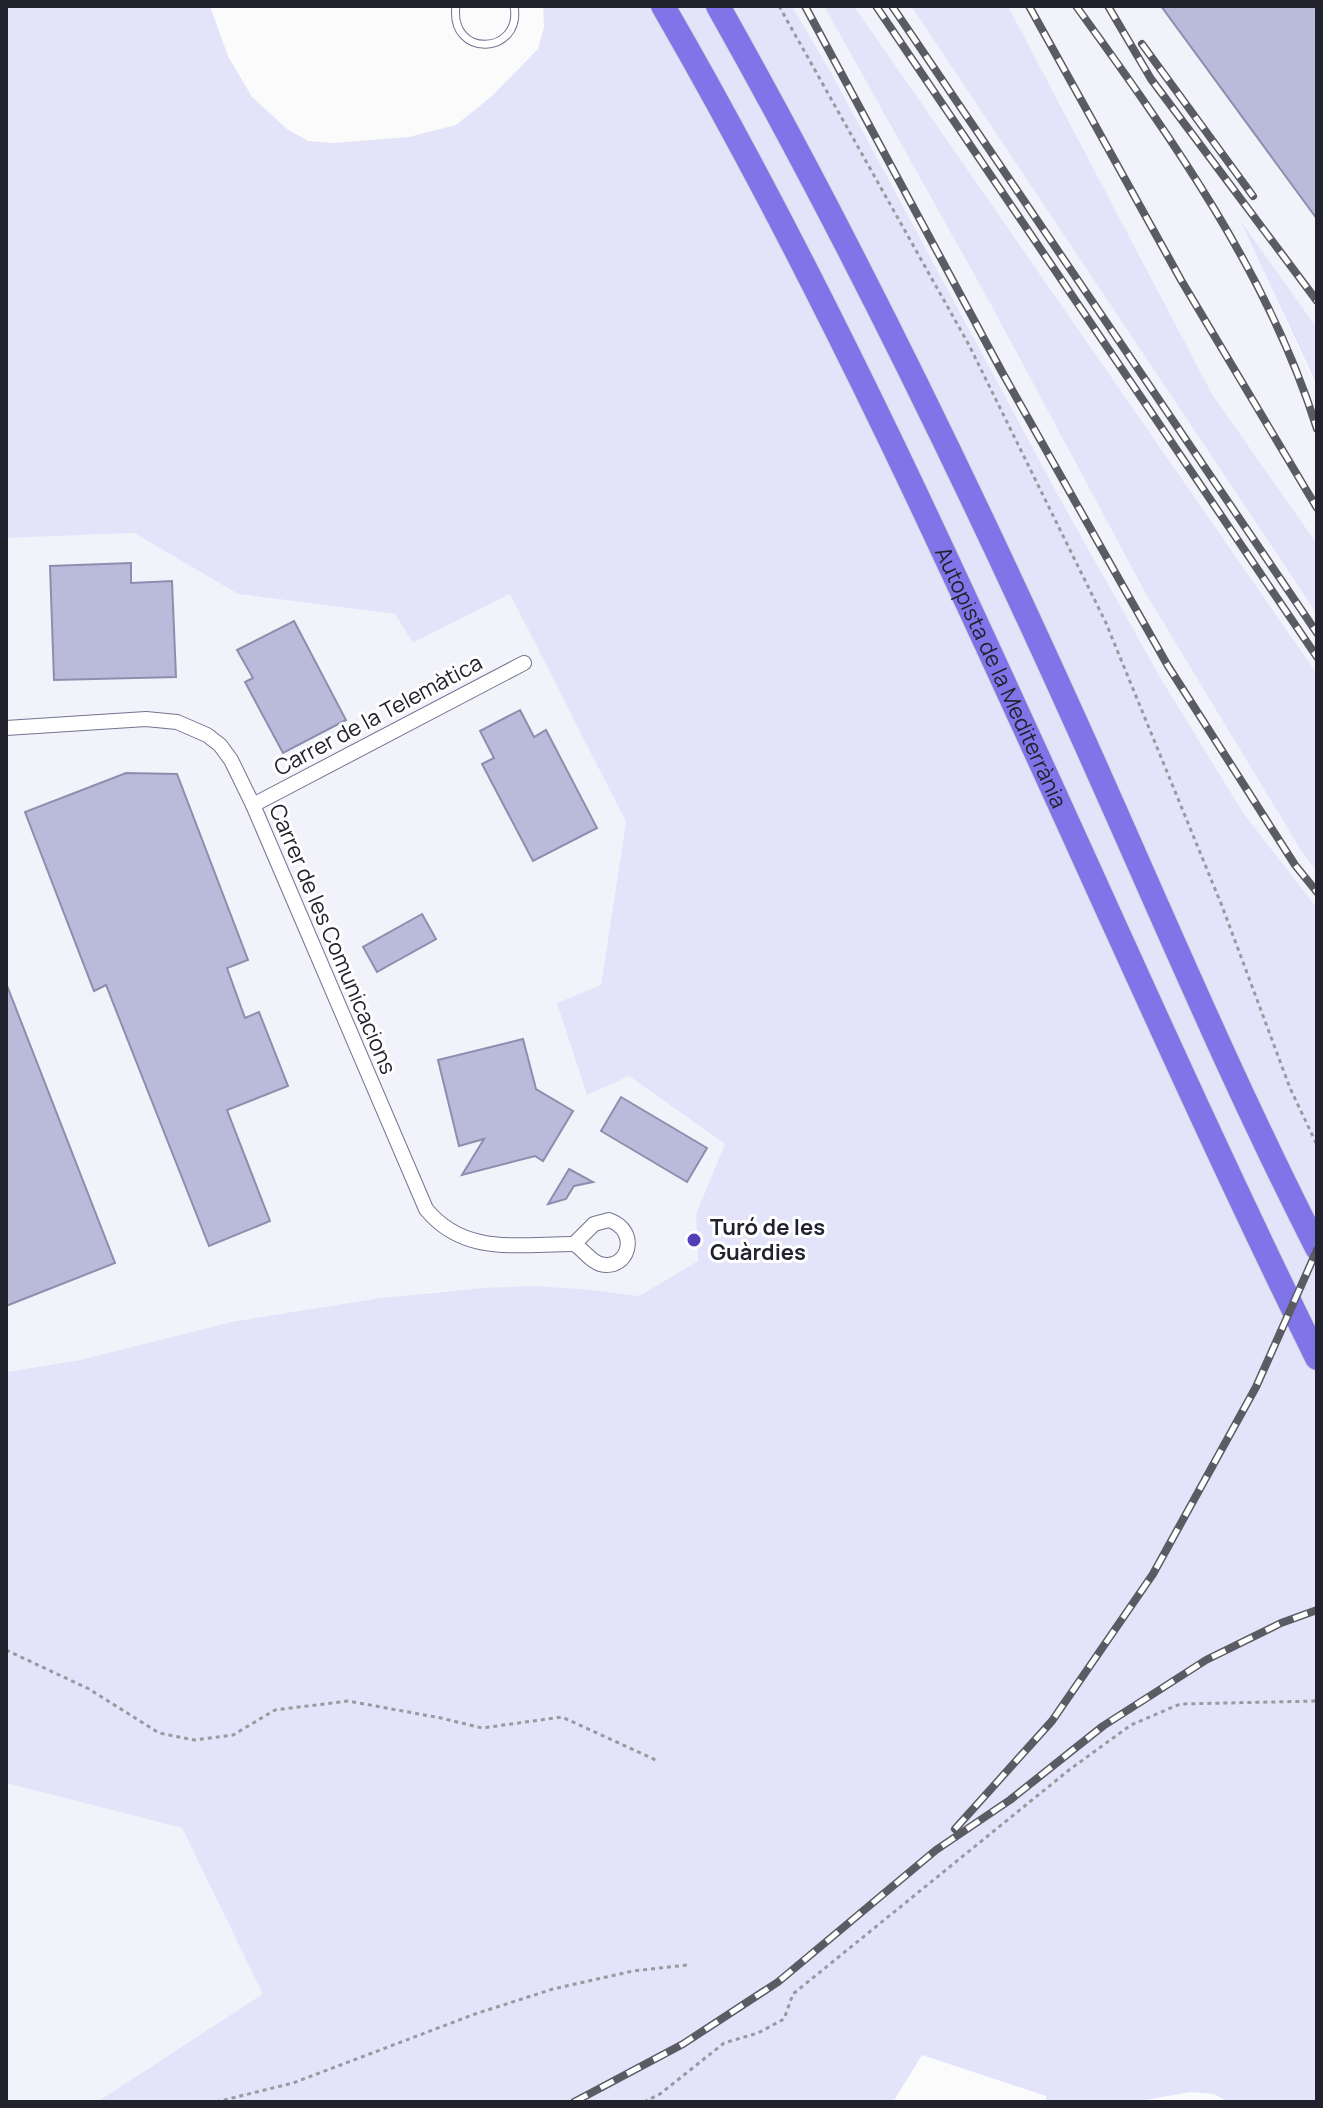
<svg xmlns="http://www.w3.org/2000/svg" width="1323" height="2108" viewBox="0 0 1323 2108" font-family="Manrope,sans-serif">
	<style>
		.built { fill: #f1f2fa }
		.green { fill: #e3e4fa }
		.building { fill: #babadb; stroke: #8d8ead; stroke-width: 2 }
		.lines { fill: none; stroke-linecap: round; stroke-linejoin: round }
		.service-casing { stroke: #737391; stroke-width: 9 }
		.minor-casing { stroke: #737391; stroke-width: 16 }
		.motorway-casing { stroke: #d7d7d9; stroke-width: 26 }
		.path { stroke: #99999f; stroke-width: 3; stroke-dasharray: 4 4; stroke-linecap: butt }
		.service { stroke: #fff; stroke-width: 7 }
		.minor { stroke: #fff; stroke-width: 14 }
		.motorway { stroke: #7f75e8; stroke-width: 24 }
		.rail-casing { stroke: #5b5b63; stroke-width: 8 }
		.rail { stroke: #fff; stroke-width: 5; stroke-dasharray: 15; stroke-linecap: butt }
		.poi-dot { fill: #523eb6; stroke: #fff; stroke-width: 3 }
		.labels { text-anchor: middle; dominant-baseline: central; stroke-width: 6; stroke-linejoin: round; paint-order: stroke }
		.street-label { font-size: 22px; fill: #22222e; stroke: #fff }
		.poi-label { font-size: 22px; font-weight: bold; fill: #22222e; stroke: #fff; text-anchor: start }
	</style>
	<rect width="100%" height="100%" fill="#fbfbfb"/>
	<g class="built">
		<path d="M792,6h32l166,297 156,291 156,258 15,20v36l-73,-94 -81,-132 -105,-187 -225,-419z"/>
		<path d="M854,6h57l406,608v60z"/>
		<path d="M1008,6h309v322l-74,-103 74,165v154l-105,-150z"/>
		<path d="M134,533l104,61 157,20 19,29 96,-49 116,228 -25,163 -43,18 71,73 96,68 -29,70 2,47 -59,35 -55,-7 -51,-3 -101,6 -201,30 -151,38 -74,12v-834z"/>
		<path d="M6,1783l176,45 82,166 -167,108h-91z"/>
	</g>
	<g class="green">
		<path d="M6,6h204l18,50 24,41 35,32 21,12 26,2 75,-6 47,-12 36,-29 46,-47 6,-22 -1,-21h249l41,70 225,419 105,187 81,132 73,94v1194h-89l-14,-8 -23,-2 -58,10h-87v-6l-124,-41 -29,47h-796l166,-108 -81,-166 -176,-45v-411l74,-12 151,-38 150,-24 102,-10 50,-2 51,3 55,7 59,-35 -2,-47 29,-70 -96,-68 -42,19 -30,-92 44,-18 25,-163 -116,-228 -97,49 -18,-29 -157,-20 -104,-61 -128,5z"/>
		<path d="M824,6h30l463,668v198l-15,-20 -156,-258 -156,-291z"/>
		<path d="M911,6h97l204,388 105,150v70z"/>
		<path d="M1240,220l77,108v62l-4,-13z"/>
	</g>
	<g class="building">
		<path d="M1161,6h156v213z"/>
		<path d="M131,563v20l41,-2 4,96 -122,3 -4,-114z"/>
		<path d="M294,621l52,99 -63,33 -38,-71 8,-4 -16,-28z"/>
		<path d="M520,710l14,27 12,-7 51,98 -64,33 -51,-97 12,-6 -14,-27z"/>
		<path d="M126,773l51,1 71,186 -21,8 18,50 14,-6 29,74 -61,24 43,111 -61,25 -103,-261 -12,6 -69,-179z"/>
		<path d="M422,914l14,25 -59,33 -14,-25z"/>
		<path d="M6,983l109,280 -109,43z"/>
		<path d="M523,1039l13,50 37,22 -30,50 -8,-5 -73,19 22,-36 -25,7 -21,-86z"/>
		<path d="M621,1097l86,51 -20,34 -86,-51z"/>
		<path d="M569,1169l24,13 -19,4 -8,13 -18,5z"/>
	</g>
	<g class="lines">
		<g class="service-casing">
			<path id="service" d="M456,6c-7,53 67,49 58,0"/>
		</g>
		<g class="minor-casing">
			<g id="minor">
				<path d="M6,728l140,-9 31,3 30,13 13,10 11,15 22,45 173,404c38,47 92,35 148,35"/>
				<path d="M253,805l271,-142"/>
				<path d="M609,1220c32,11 19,52 -9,44 -10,-3 -17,-15 -26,-20l20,-20z"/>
			</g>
		</g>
		<g class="motorway-casing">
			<g id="motorway">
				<path id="s1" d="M663,6c251,434 433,903 654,1352"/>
				<path d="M718,6c132,234 249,475 359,719 79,175 153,353 240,523"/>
			</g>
		</g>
		<g class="path">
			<path d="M779,6l190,339 137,278 116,283 68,182 27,57"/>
			<path d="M6,1650l83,39 70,44 35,7 39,-5 42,-25 73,-9 93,17 41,10 80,-11 96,44"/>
			<path d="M216,2102l77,-19 182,-69 78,-25 80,-18 54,-6"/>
			<path d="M644,2102l16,-8 64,-51 34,-10 26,-14 9,-25 276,-224 62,-45 49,-21 137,-3"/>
		</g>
		<use href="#service" class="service"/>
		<use href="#minor" class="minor"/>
		<use href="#motorway" class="motorway"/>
		<g class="rail-casing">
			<g id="rail">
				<path d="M805,6l197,366 166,294 127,199 22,27"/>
				<path d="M876,6l441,651"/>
				<path d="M892,6l425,627"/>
				<path d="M1029,6l152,274 136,228"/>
				<path d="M1076,6c95,131 192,267 241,423"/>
				<path d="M1108,6l43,73 166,222"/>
				<path d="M1142,44l111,152"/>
				<path d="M955,1829l97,-108 101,-147 103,-187 61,-137"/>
				<path d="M574,2102l109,-58 95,-62 158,-132 74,-50 93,-74 103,-66 75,-37 36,-13"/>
			</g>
		</g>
		<use href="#rail" class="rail"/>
	</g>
	<circle class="poi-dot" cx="694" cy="1240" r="8"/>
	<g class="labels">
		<g class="street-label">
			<text stroke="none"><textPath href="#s1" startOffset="752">Autopista de la Mediterrània</textPath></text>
			<text transform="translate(378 715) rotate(-28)">Carrer de la Telemàtica</text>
			<text transform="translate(333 939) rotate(67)">Carrer de les Comunicacions</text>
		</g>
		<g class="poi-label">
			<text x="710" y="1227">Turó de les<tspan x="710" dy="25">Guàrdies</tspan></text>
		</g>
	</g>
	<rect width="1323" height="2108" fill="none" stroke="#22222e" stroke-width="16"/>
</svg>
